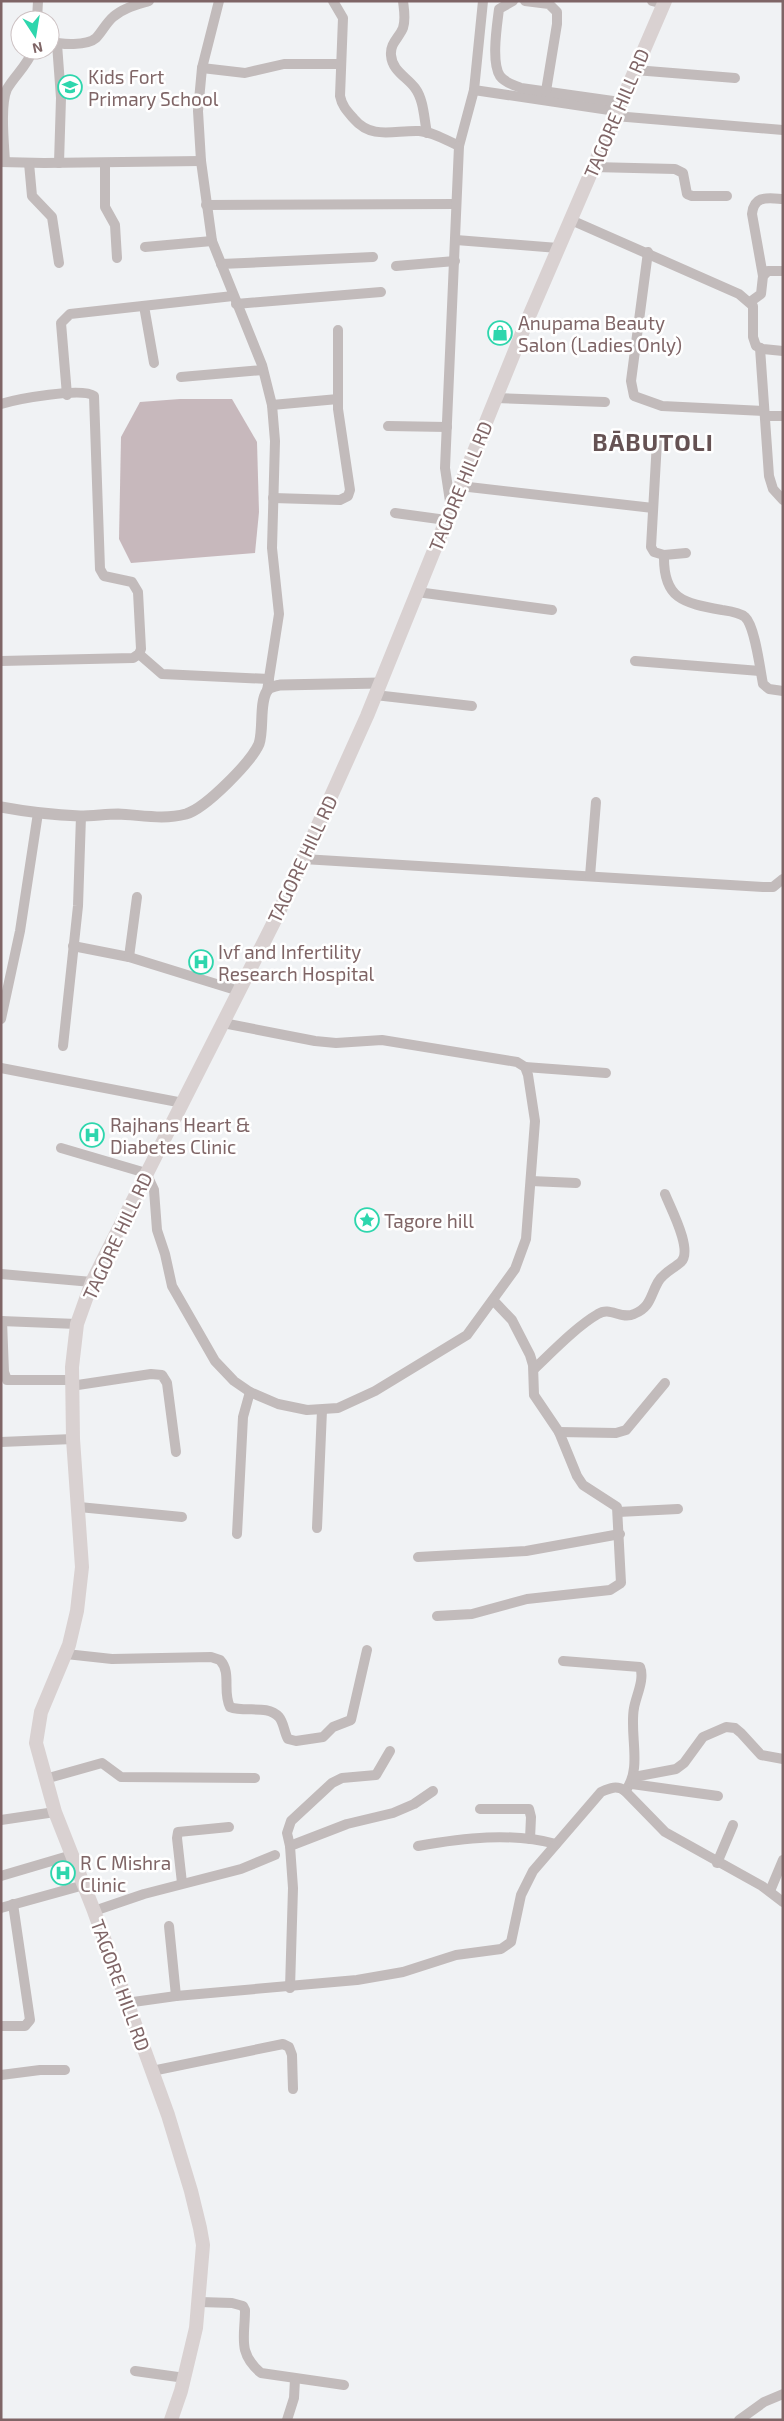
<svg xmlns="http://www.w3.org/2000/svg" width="784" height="2421" viewBox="0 0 784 2421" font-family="'Exo 2',sans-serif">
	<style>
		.water { fill: #c7b8bc }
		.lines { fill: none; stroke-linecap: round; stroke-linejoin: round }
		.minor { stroke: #c2bbbb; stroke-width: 10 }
		.tertiary { stroke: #c2bbbb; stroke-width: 11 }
		.secondary { stroke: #d9d1d1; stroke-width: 14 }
		.labels { text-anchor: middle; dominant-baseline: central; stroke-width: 5; stroke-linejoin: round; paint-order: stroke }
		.poi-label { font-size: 19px; fill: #7f6566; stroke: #fff; text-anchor: start }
		.street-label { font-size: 19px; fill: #7f6566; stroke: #fff }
		.district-label { font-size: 24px; font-weight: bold; letter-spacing: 1px; fill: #655253; stroke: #fff }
	</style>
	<rect width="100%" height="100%" fill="#f0f2f4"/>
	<path class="water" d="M180,399h52l25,43 2,70 -4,41 -124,10 -12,-24 2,-102 19,-35z"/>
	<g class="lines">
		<g class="minor">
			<path d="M219,1l-17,67 -4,43 3,50 11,80 50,124 10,40 3,36 -3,107 7,66 -12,77"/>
			<path d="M333,1l10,17 -3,78c2,10 7,15 14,23 18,21 40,11 65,12 14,1 27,9 40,15l15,-56"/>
			<path d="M403,1c1,9 3,18 0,27 -4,10 -13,15 -12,27 1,16 16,22 24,33 9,12 9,31 12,45"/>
			<path d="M483,1l-9,89 142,21"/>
			<path d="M513,1l-14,8c-2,17 -8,53 1,67 5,7 14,9 21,12l99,14"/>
			<path d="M525,1l24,3 8,8v12l-11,67"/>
			<path d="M652,1l12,3"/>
			<path d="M37,20l1,-19"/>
			<path d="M50,41c11,4 37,5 46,-3 6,-6 10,-15 17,-21 10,-9 23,-12 36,-16"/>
			<path d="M57,44l4,54 -2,65"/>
			<path d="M202,68l43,5 39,-9h56"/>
			<path d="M635,70l100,8"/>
			<path d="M615,116l168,14"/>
			<path d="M1,162l43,1 157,-2"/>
			<path d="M5,162c-1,-19 -5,-57 2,-73 8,-14 20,-23 26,-39"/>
			<path d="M29,163l3,33 20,21 7,46"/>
			<path d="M105,163v44l10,18 2,33"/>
			<path d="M593,167l82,2 8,4 4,21 5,2h35"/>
			<path d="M206,205l250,-1"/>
			<path d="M571,220l168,74 14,12v31l3,9 7,3 20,2"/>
			<path d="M456,240l102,8"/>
			<path d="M145,247l67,-6"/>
			<path d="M648,252l-17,129 3,15 28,10 102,5"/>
			<path d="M221,264l152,-7"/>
			<path d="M396,266l59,-5"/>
			<path d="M763,276l-11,-62c2,-19 15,-16 31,-15"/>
			<path d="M750,302l11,-8 2,-18 5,-5h15"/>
			<path d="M236,304l145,-12"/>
			<path d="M144,306l10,57"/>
			<path d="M760,348l9,128 4,13 10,11"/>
			<path d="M181,377l82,-7"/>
			<path d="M67,395l-6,-72 9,-9 163,-18"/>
			<path d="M495,398l110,4"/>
			<path d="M1,404c16,-5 81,-17 93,-8l6,173 4,7 28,6 6,10 3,57 -2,5 -6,4 -132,3"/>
			<path d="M272,405l66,-6"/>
			<path d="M765,416h18"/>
			<path d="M388,426l59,1"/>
			<path d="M657,441l-6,106 3,5 10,3 22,-2"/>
			<path d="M460,486l193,22"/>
			<path d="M273,498l67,2 8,-4 2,-6 -12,-81v-79"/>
			<path d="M451,508l-6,-40 14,-322"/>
			<path d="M395,513l51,7"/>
			<path d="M664,555c-1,44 19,48 58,55 7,1 17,2 23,7 10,9 15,52 18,67l6,5 14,2"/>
			<path d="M417,592l135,18"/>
			<path d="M139,654l23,20 107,5"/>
			<path d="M635,661l125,10"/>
			<path d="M375,695l97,11"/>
			<path d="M303,859l460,28h10l10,-8"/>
			<path d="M590,876l6,-74"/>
			<path d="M73,946l56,11 110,34"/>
			<path d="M129,957l8,-60"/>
			<path d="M1,1019l19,-88 18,-118"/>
			<path d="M63,1046l15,-140 3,-90"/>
			<path d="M525,1067l81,6"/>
			<path d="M1,1068l182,35"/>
			<path d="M61,1148l85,25 8,17 3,40 8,24 7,32 43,75 19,20 16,11 28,12 29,6 31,-2 37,-17 92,-56 48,-66 11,-30 9,-118 -7,-46 -3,-8 -8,-5 -135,-22 -46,3 -21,-2 -92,-18"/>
			<path d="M531,1181l45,2"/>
			<path d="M1,1274l91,8"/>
			<path d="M1,1321l76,3"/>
			<path d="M2,1321l2,51 3,8h64"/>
			<path d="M534,1369c18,-17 43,-43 64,-55 12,-8 23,6 36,0 17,-7 16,-18 24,-32 5,-9 15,-13 23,-20 12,-12 -10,-53 -16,-68"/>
			<path d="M71,1386l80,-12 11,1 5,8 9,69"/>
			<path d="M559,1432l57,1 10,-3 39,-47"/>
			<path d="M1,1442l72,-3"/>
			<path d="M79,1507l103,10"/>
			<path d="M618,1512l60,-3"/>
			<path d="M317,1528l5,-118"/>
			<path d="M237,1534l6,-117 7,-25"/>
			<path d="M418,1557l108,-6 94,-17"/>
			<path d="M437,1616l35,-2 55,-15 83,-9 11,-7 -4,-76 -34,-22 -6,-9 -18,-44 -25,-37 -1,-30 -3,-10 -18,-35 -19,-20"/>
			<path d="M66,1654l46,5 99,-2 9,3c12,13 2,31 10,47 15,6 37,-3 49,10 5,6 5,15 9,22l8,2 27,-4 10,-10 18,-7 16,-70"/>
			<path d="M563,1661l77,6c5,12 -4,29 -6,41 -5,26 9,62 -9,83"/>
			<path d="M634,1777l42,-8 8,-6 19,-26 23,-10 9,1 6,5 20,22 22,4"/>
			<path d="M45,1779l57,-16 19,14 134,1"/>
			<path d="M632,1784l86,12"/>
			<path d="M480,1809h49l2,8 -1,22"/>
			<path d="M1,1820l54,-8"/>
			<path d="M290,1846l-3,-13 4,-12 41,-38 10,-5 34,-3 14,-24"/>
			<path d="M418,1846c45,-8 93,-14 138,-2"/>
			<path d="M717,1863l16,-38"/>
			<path d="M1,1876l71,-21"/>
			<path d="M182,1883l-5,-45 1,-6 51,-5"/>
			<path d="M770,1891l13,-31"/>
			<path d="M1,1908l83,-23"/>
			<path d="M94,1911l50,-17 97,-25 34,-14"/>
			<path d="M169,1926l7,70"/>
			<path d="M290,1988l3,-100 -3,-42 57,-22 46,-11 21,-9 19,-13"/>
			<path d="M126,2003l50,-7 181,-16 46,-8 53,-17 45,-6 10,-7 10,-47 12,-24 68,-79c9,-4 16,-7 24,-1l40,41 97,54 21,16"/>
			<path d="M1,2026h24l5,-6 -17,-116"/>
			<path d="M152,2071l131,-27 6,3 3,8 1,34"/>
			<path d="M1,2075l39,-5h25"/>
			<path d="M200,2302l32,1 11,3 2,4c0,27 -8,43 16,63l83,12"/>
			<path d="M135,2371l50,7"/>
			<path d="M287,2420l7,-22 1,-19"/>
			<path d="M739,2420l25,-18 19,-8"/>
		</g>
		<path class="tertiary" d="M1,807c27,5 53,8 79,9 13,0 26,-2 38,-2 23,1 46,6 68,0 20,-6 65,-52 73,-70 5,-15 0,-41 8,-53 2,-4 9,-5 13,-6l100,-2"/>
		<path class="secondary" d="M171,2420l10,-29 15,-63 7,-83 -3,-17 -9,-37 -23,-76 -74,-204 -39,-99 -19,-69 5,-31 28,-67 8,-34 5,-44 -9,-128 -1,-72 5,-43 15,-42 13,-26 174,-344 88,-196 160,-395 138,-320"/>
	</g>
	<defs>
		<g id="school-ring" transform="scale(1.25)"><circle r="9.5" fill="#fff" stroke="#2ed6ad" stroke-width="1.5"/><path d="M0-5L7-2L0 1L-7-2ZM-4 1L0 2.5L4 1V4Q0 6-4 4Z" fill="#2ed6ad"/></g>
		<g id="shop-ring" transform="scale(1.25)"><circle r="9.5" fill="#fff" stroke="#2ed6ad" stroke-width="1.5"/><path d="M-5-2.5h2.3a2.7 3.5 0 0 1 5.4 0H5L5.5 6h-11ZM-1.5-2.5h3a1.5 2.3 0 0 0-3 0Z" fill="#2ed6ad"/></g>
		<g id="hospital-ring" transform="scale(1.25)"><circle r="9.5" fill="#fff" stroke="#2ed6ad" stroke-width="1.5"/><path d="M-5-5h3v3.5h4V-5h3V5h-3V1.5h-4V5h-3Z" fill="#2ed6ad"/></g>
		<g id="sight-ring" transform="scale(1.25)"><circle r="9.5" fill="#fff" stroke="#2ed6ad" stroke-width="1.5"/><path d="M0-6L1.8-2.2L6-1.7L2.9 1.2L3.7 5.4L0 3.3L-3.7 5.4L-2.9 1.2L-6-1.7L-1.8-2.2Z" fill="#2ed6ad"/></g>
	</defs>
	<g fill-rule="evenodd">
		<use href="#school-ring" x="70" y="87"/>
		<use href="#shop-ring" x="500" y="333"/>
		<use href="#hospital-ring" x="201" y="962"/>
		<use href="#hospital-ring" x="92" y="1135"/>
		<use href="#sight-ring" x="367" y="1220"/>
		<use href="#hospital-ring" x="63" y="1873"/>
	</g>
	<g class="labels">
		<g class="poi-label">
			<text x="88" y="76">Kids Fort<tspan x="88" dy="22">Primary School</tspan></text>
			<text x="518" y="322">Anupama Beauty<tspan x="518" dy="22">Salon (Ladies Only)</tspan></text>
			<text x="218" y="951">Ivf and Infertility<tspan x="218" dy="22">Research Hospital</tspan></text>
			<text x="110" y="1124">Rajhans Heart &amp;<tspan x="110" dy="22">Diabetes Clinic</tspan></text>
			<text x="384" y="1220">Tagore hill</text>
			<text x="80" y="1862">R C Mishra<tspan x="80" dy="22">Clinic</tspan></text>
		</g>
		<g class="street-label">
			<text transform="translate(616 113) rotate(-67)">TAGORE HILL RD</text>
			<text transform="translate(460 486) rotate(-68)">TAGORE HILL RD</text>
			<text transform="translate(302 859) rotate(-65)">TAGORE HILL RD</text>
			<text transform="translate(117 1236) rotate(-65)">TAGORE HILL RD</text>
			<text transform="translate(121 1985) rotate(70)">TAGORE HILL RD</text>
		</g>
		<g class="district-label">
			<text x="653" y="441">BĀBUTOLI</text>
		</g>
	</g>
	<rect width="784" height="2421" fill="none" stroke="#7f6566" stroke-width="5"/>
	<g transform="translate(35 35) rotate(168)"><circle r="24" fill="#ffffff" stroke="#ccc1c2"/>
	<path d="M0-4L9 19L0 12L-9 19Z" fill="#2ed6ad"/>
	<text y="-8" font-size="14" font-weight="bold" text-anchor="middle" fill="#7f6566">N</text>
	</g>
</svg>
